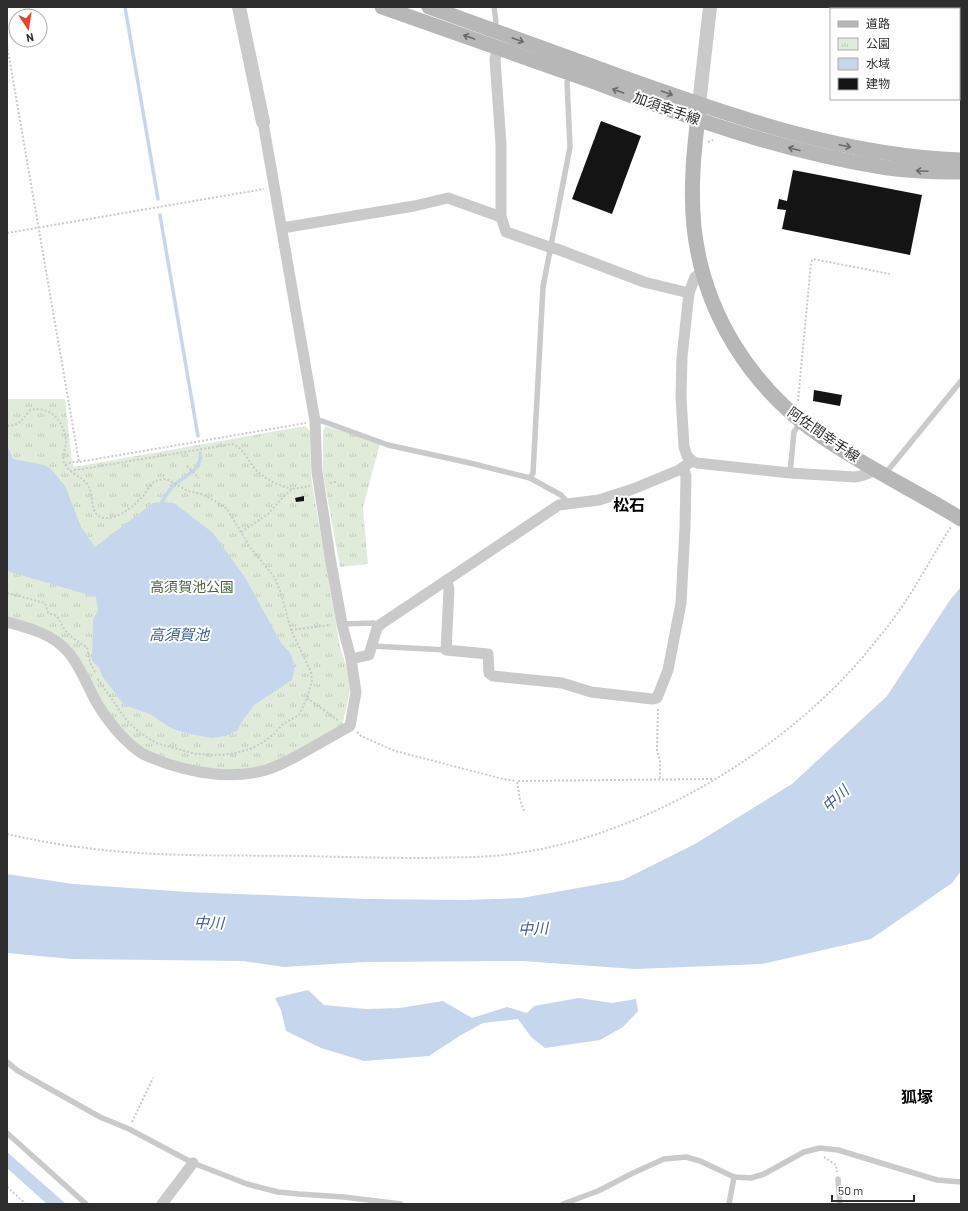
<svg xmlns="http://www.w3.org/2000/svg" width="968" height="1211" viewBox="0 0 968 1211" font-family="Barlow,'Noto Sans JP',sans-serif">
	<style>
		.park { fill: url(#park-tufts) }
		.water { fill: #c6d6ec }
		.lines { fill: none; stroke-linecap: round; stroke-linejoin: round }
		.stream { stroke: #c6d6ec; stroke-width: 3.5 }
		.building { fill: #141414 }
		.path { stroke: #cacaca; stroke-width: 2; stroke-dasharray: 2 2; stroke-linecap: butt }
		.service { stroke: #cacaca; stroke-width: 5.5 }
		.minor { stroke: #cacaca; stroke-width: 11 }
		.tertiary { stroke: #cacaca; stroke-width: 14 }
		.secondary { stroke: #b7b7b7; stroke-width: 15 }
		.oneway { stroke: #6b6b6b }
		.labels { text-anchor: middle; dominant-baseline: central; stroke-width: 4; stroke-linejoin: round; paint-order: stroke }
		.street-label { font-size: 14px; fill: #2d2d2d; stroke: #fff }
		.park-label { font-size: 14px; fill: #476a3a; stroke: #fff }
		.water-label { font-size: 15px; font-style: italic; fill: #3a5e91; stroke: #fff }
		.quarter-label { font-size: 16px; font-weight: bold; fill: #000; stroke: #fff }
	</style>
	<defs>
		<pattern id="park-tufts" width="24" height="20" patternUnits="userSpaceOnUse"><rect width="24" height="20" fill="#e0ebda"/><path d="M3 7l-1-3M5 7V3M7 7l1-3M15 17l-1-3M17 17v-4M19 17l1-3" fill="none" stroke="#c0cabb"/></pattern>
	</defs>
	<rect width="100%" height="100%" fill="#fff"/>
	<g class="park">
		<path d="M7,399h58l7,63 2,5 231,-41 5,5 1,40 1,12 28,164 6,18 5,21 -9,41 -73,38 -38,6 -34,-2 -46,-16 -15,-9 -25,-27 -37,-63 -67,-37z"/>
		<path d="M325,426l55,17 -17,65 5,56 -28,3 -17,-93v-42z"/>
	</g>
	<g class="water">
		<path d="M7,445l6,14 31,6 7,4 14,17 16,41 14,20 58,-44 9,-1 12,1 39,30 33,46 35,64 9,10 5,13 -3,14 -38,25 -13,18 -3,7 -12,6 -15,2 -25,-5 -17,-6 -19,-13 -26,-9 -22,-29 -3,-9 -7,-6 1,-41 5,-10 -2,-13 -89,-26z"/>
		<path d="M961,587v284l-9,12 -81,56 -109,25 -127,5 -113,-8 -157,1 -81,5 -41,-6 -172,-2 -64,-6v-79l66,10 115,8 179,7 98,1 57,-2 101,-18 72,-36 97,-60 95,-88 63,-96z"/>
		<path d="M308,990l16,15 42,4 34,-1 43,-7 29,17 35,-11 20,6 7,-7 45,-8 33,5 24,-4 2,12 -15,16 -23,13 -55,8 -14,-11 -13,-18 -35,4 -22,12 -32,21 -65,5 -43,-13 -35,-17 -5,-21 -6,-12z"/>
		<path d="M7,1152l59,52h-19l-40,-36z"/>
	</g>
	<g class="lines">
		<g class="stream">
			<path d="M125,7l33,192"/>
			<path d="M160,215l38,221"/>
			<path d="M162,502c3,-5 7,-12 11,-16 11,-10 30,-16 27,-33"/>
		</g>
	</g>
	<g class="building">
		<path d="M601,121l40,15 -29,78 -40,-15z"/>
		<path d="M793,170l129,25 -12,60 -128,-26 4,-19 -9,-1 2,-10 8,2z"/>
		<path d="M814,390l28,5 -2,11 -27,-5z"/>
		<path d="M304,496v5l-8,1 -1,-4z"/>
	</g>
	<g class="lines">
		<g class="path">
			<path d="M7,45l72,417 227,-39"/>
			<path d="M708,142l5,-2"/>
			<path d="M7,233l257,-44"/>
			<path d="M798,401l13,-139 2,-3 77,15"/>
			<path d="M7,426c15,-2 14,-5 23,-16 22,-5 36,14 36,34 -1,6 -4,12 -2,18 5,13 20,14 25,25 5,9 0,29 15,31 15,1 30,-12 39,-22 3,-4 7,-11 11,-14 4,-2 8,-3 12,-3l22,12 13,3 14,7 12,8 23,38 25,31 6,15 10,37 20,42 1,9 -5,17 -8,17 -17,10 -9,10 -11,8 -12,6 -14,4 -14,2 -26,-1 -40,-11 -16,-10 -13,-12 -30,-43"/>
			<path d="M65,465l7,-3h7"/>
			<path d="M187,466l12,12"/>
			<path d="M70,471l163,-27c12,5 16,20 25,28 10,9 22,14 34,17"/>
			<path d="M330,483l6,-1"/>
			<path d="M241,532l27,-18 15,-17 9,-8 18,-3"/>
			<path d="M7,593l38,10 3,10 9,3c8,17 14,22 30,31l3,16 6,11"/>
			<path d="M291,630l40,-5"/>
			<path d="M307,698l32,23"/>
			<path d="M658,709l-1,41 3,11v19"/>
			<path d="M357,732l4,4 34,15 108,28 13,2"/>
			<path d="M524,811l-4,-11 -3,-19 196,-2"/>
			<path d="M7,834c31,7 64,13 96,16 66,7 133,5 199,6 42,1 83,2 125,2 30,-1 61,0 91,-5 126,-18 267,-102 349,-201 12,-15 25,-30 36,-47 17,-25 31,-52 48,-78"/>
			<path d="M132,1122l21,-44"/>
			<path d="M824,1157l12,8 1,7"/>
			<path d="M7,1187l19,17"/>
		</g>
		<g class="service">
			<path d="M493,30l3,-8 -2,-15"/>
			<path d="M315,421h7l66,24 82,18 60,15 31,17 7,8"/>
			<path d="M790,473l4,-41 7,-11"/>
			<path d="M885,474l76,-93"/>
			<path d="M530,478l3,-5 10,-186 27,-140 -3,-65"/>
			<path d="M342,624l32,-1 5,3"/>
			<path d="M372,646l74,4"/>
			<path d="M7,1062l11,9 82,46 29,12 64,34 54,21 31,8 21,2 45,3 57,7"/>
			<path d="M7,1133l79,71"/>
			<path d="M838,1179l2,25"/>
			<path d="M563,1204l35,-13 35,-18 31,-14 22,-2 14,4 34,16 17,1 13,-4 40,-22 16,-4 18,2 99,30 24,2"/>
			<path d="M729,1204l5,-27"/>
		</g>
		<g class="minor">
			<path d="M498,46l-3,13 6,85v73l5,15 46,16 5,1 87,33 45,11"/>
			<path d="M263,122l52,299 2,51 13,85 12,67 9,35"/>
			<path d="M282,228l132,-22 34,-8 53,19"/>
			<path d="M703,272l-8,5 -6,16 -7,64 -1,40 3,50 3,9 5,5 5,2 93,10 65,4c8,-1 14,-3 20,-8"/>
			<path d="M447,580l2,10 -3,60 42,4 1,19 4,3 69,7 29,9 61,7 5,-1 11,-28 13,-67 4,-75 1,-52 -3,-8"/>
			<path d="M7,622c22,6 46,12 61,30 13,15 20,36 30,53 12,19 26,37 45,49 8,4 17,7 25,10 31,10 66,15 98,6 11,-3 21,-9 31,-14 18,-10 35,-20 53,-30l6,-34 -5,-33 18,-4 8,-27 4,-4 178,-119 40,-5 34,-11 46,-19 13,-9"/>
			<path d="M162,1204l31,-41"/>
		</g>
		<g class="tertiary">
			<path d="M239,7l24,115"/>
			<path d="M699,104l11,-97"/>
		</g>
		<g class="secondary">
			<path d="M382,7c69,24 138,48 207,73 93,35 188,70 287,86 28,5 57,6 85,6"/>
			<path d="M429,7c68,25 136,49 204,74 107,38 214,75 328,79"/>
			<path d="M699,109c-5,39 -9,79 -5,118 9,84 55,158 124,207 45,32 96,56 143,85"/>
		</g>
	</g>
	<defs><path id="oneway-shaft" d="M-6 0H5M1.5-3L5.5 0L1.5 3" fill="none" stroke-width="1.6" stroke-linecap="round" stroke-linejoin="round"/></defs>
	<g class="oneway">
		<use href="#oneway-shaft" transform="translate(469 37) rotate(-161)"/>
		<use href="#oneway-shaft" transform="translate(518 40) rotate(20)"/>
		<use href="#oneway-shaft" transform="translate(618 91) rotate(-160)"/>
		<use href="#oneway-shaft" transform="translate(667 93) rotate(20)"/>
		<use href="#oneway-shaft" transform="translate(845 146) rotate(12)"/>
		<use href="#oneway-shaft" transform="translate(794 149) rotate(-165)"/>
		<use href="#oneway-shaft" transform="translate(922 171) rotate(-177)"/>
	</g>
	<g class="labels">
		<g class="street-label">
			<text transform="translate(667 108) rotate(20)">加須幸手線</text>
			<text transform="translate(824 434) rotate(35)">阿佐間幸手線</text>
		</g>
		<g class="park-label">
			<text x="192" y="586">高須賀池公園</text>
		</g>
		<g class="water-label">
			<text x="179" y="634">高須賀池</text>
			<text transform="translate(835 798) rotate(-43)">中川</text>
			<text transform="translate(209 922) rotate(2)">中川</text>
			<text transform="translate(533 928) rotate(-2)">中川</text>
		</g>
		<g class="quarter-label">
			<text x="629" y="504">松石</text>
			<text x="917" y="1096">狐塚</text>
		</g>
	</g>
	<rect width="968" height="1211" fill="none" stroke="#2d2d2d" stroke-width="16"/>
	<rect x="830" y="8" width="130" height="92" fill="#ffffff" stroke="#ababab"/>
	<rect x="838" y="21" width="20" height="6" fill="#b7b7b7" stroke="#ababab"/>
	<text x="866" y="28" font-size="12" fill="#2d2d2d">道路</text>
	<rect x="838" y="38" width="20" height="12" fill="url(#park-tufts)" stroke="#ababab"/>
	<text x="866" y="48" font-size="12" fill="#2d2d2d">公園</text>
	<rect x="838" y="58" width="20" height="12" fill="#c6d6ec" stroke="#ababab"/>
	<text x="866" y="68" font-size="12" fill="#2d2d2d">水域</text>
	<rect x="838" y="78" width="20" height="12" fill="#141414" stroke="#ababab"/>
	<text x="866" y="88" font-size="12" fill="#2d2d2d">建物</text>
	<g transform="translate(28 28) rotate(168)"><circle r="19" fill="#ffffff" stroke="#ababab"/>
	<path d="M0-3L7 15L0 10L-7 15Z" fill="#e9422b"/>
	<text y="-6" font-size="11" font-weight="bold" text-anchor="middle" fill="#2d2d2d">N</text>
	</g>
	<path d="M832 1195v6h82v-6" fill="none" stroke="#2d2d2d" stroke-width="2"/>
	<text x="838" y="1195" font-size="12" fill="#2d2d2d" stroke="#ffffff" stroke-width="3" paint-order="stroke">50 m</text>
</svg>
